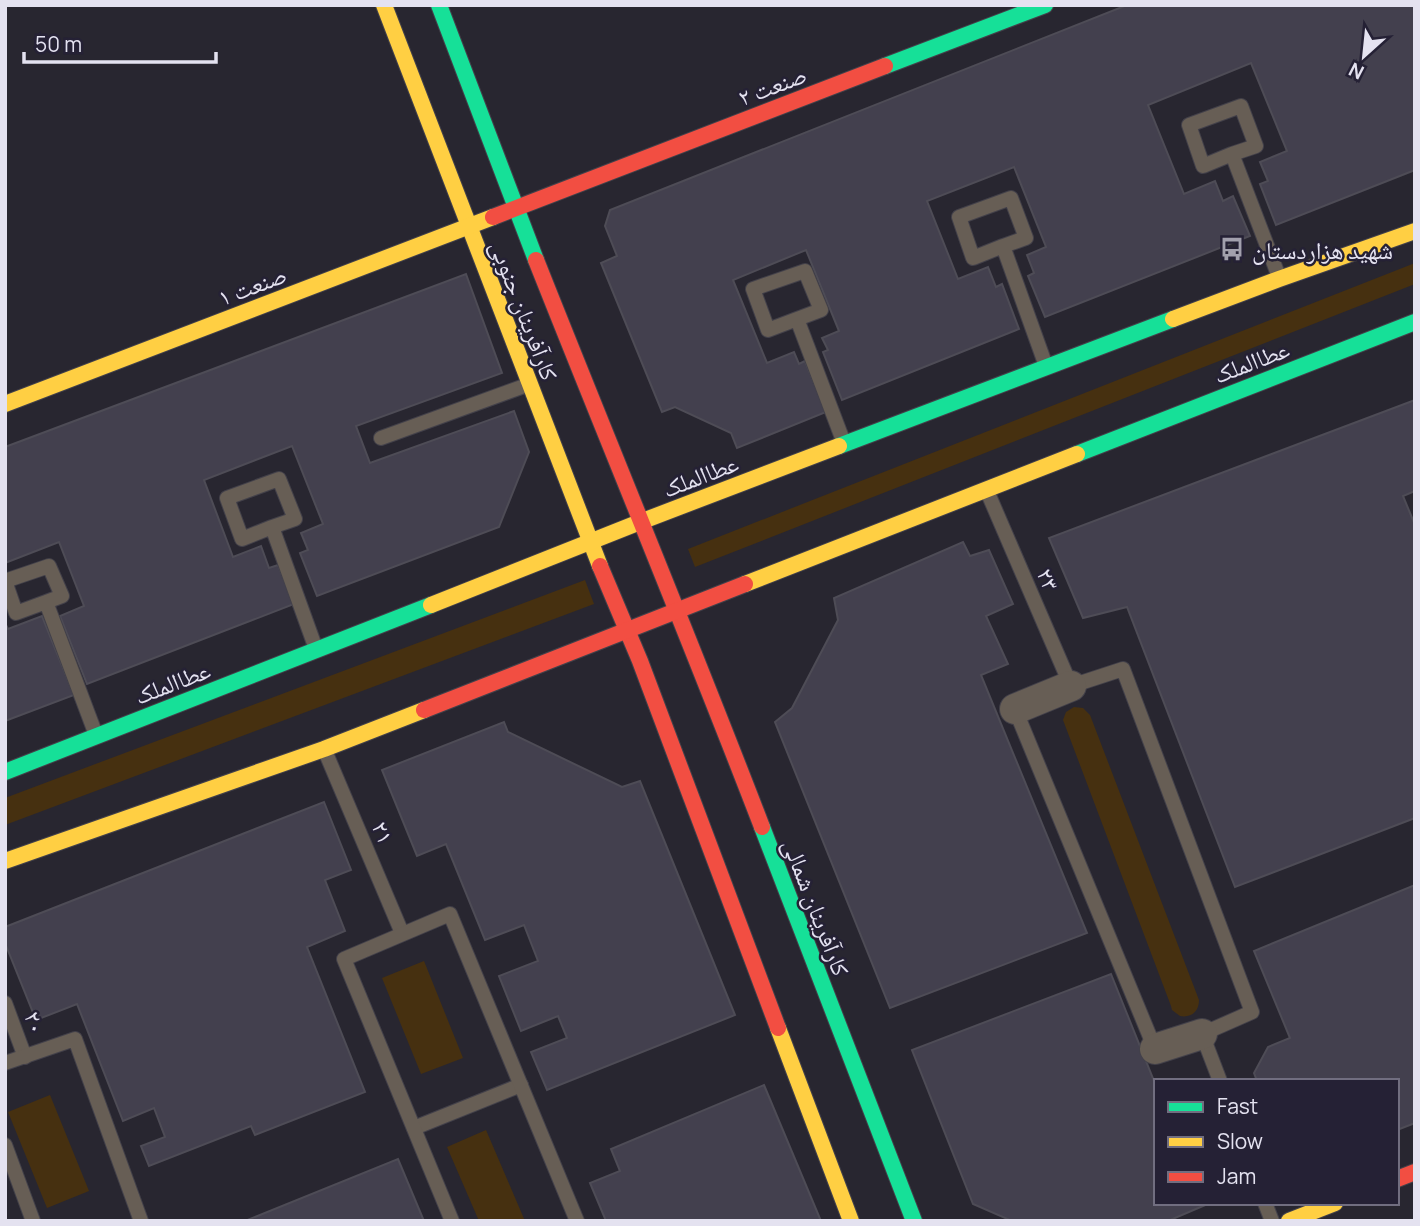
<svg xmlns="http://www.w3.org/2000/svg" width="1420" height="1226" viewBox="0 0 1420 1226" font-family="Manrope,'Noto Naskh Arabic',sans-serif">
	<style>
		.green { fill: #463010 }
		.building { fill: #43404e; stroke: #4e4c56; stroke-width: 2 }
		.lines { fill: none; stroke-linecap: round; stroke-linejoin: round }
		.lane-casing { stroke: #43414a; stroke-width: 16 }
		.street-casing { stroke: #43414a; stroke-width: 32 }
		.fast-casing { stroke: #43414a; stroke-width: 18 }
		.slow-casing { stroke: #43414a; stroke-width: 18 }
		.jam-casing { stroke: #43414a; stroke-width: 18 }
		.lane { stroke: #675e55; stroke-width: 14 }
		.street { stroke: #675e55; stroke-width: 30 }
		.fast { stroke: #16e098; stroke-width: 16 }
		.slow { stroke: #ffcf43; stroke-width: 16 }
		.jam { stroke: #f24e42; stroke-width: 16 }
		.labels { text-anchor: middle; dominant-baseline: central; stroke-width: 5; stroke-linejoin: round; paint-order: stroke }
		.street-label { font-size: 24px; fill: #e4e2f0; stroke: #252135 }
		.poi-label { font-size: 24px; fill: #e4e2f0; stroke: #252135; text-anchor: start }
	</style>
	<rect width="100%" height="100%" fill="#282630"/>
	<g class="green">
		<path d="M1415,263v21l-720,283 -7,-18z"/>
		<path d="M585,580l9,24 -589,221v-27z"/>
		<path d="M1074,707l9,1 7,7 109,285c0,12 -8,18 -19,16l-8,-6 -1,-4 -108,-286 3,-8z"/>
		<path d="M424,961l39,97 -42,16 -39,-96z"/>
		<path d="M50,1095l39,96 -42,17 -39,-96z"/>
		<path d="M486,1130l39,91h-46l-32,-74z"/>
	</g>
	<g class="building">
		<path d="M1127,5h288v165l-139,55 -16,-41 8,-3 -8,-19 27,-11 -36,-88 -103,42 36,89 31,-13 8,20 10,-5 17,40 -205,81 -17,-41 6,-3 -7,-18 19,-8 -32,-80 -87,34 31,78 30,-12 8,20 6,-3 17,45 -177,71 -19,-48 5,-2 -6,-12 17,-7 -33,-81 -73,30 34,83 27,-11 5,12 6,-3 21,51 -89,36 -6,-15 -56,-26 -13,5 -61,-149 16,-7 -12,-30 5,-16z"/>
		<path d="M466,274l36,99 -146,53 14,37 144,-52 15,41 -30,75 -182,69 -17,-43 8,-3 -7,-17 22,-9 -31,-78 -88,34 29,77 28,-11 8,22 9,-3 16,39 -207,80 -27,-68 24,-10 -25,-64 -54,21v-116z"/>
		<path d="M1415,400v91l-12,5 12,29v293l-180,69 -108,-280 -44,11 -34,-80z"/>
		<path d="M963,542l7,14 19,-6 24,54 -27,12 22,48 -27,11 106,258 -197,75 -115,-286 17,-14 46,-88 -4,-22z"/>
		<path d="M42,616l32,79 -69,26v-98l3,6z"/>
		<path d="M504,722l4,10 114,55 18,-6 95,234 -188,75 -16,-38 36,-14 -9,-22 -37,15 -22,-55 39,-15 -14,-36 -39,15 -39,-96 -29,12 -35,-86z"/>
		<path d="M324,802l27,68 -26,10 20,51 -38,16 58,145 -110,43 -4,-9 -102,40 -8,-20 24,-9 -11,-29 -31,13 -46,-117 -41,16 -31,-77v-16z"/>
		<path d="M1415,885v238l-18,7v-49h-140l-3,-8 14,-26 22,-9 -36,-87z"/>
		<path d="M1111,974l45,112v117h54l-42,18h-156l-39,-17 -61,-154z"/>
		<path d="M764,1085l57,136h-215l-16,-38 30,-12 -9,-22z"/>
		<path d="M398,1159l26,62h-179z"/>
	</g>
	<g class="lines">
		<g class="lane-casing">
			<g id="lane">
				<path d="M1232,154l24,-8 -15,-40 -52,19 14,41 29,-12 47,123"/>
				<path d="M1003,246l23,-8 -15,-40 -52,19 14,41 30,-12 43,120"/>
				<path d="M797,319l24,-9 -16,-39 -52,18 15,41 29,-11 47,124"/>
				<path d="M381,438l146,-53"/>
				<path d="M987,491l84,195 52,-17 129,343 -50,22 18,47"/>
				<path d="M272,527l23,-8 -16,-40 -52,19 15,41 30,-12 44,122"/>
				<path d="M46,602l16,-6 -13,-30 -44,15 11,32 30,-11 50,133"/>
				<path d="M1015,709l140,340"/>
				<path d="M325,751l77,182"/>
				<path d="M5,1003l20,54"/>
				<path d="M5,1063l70,-24 66,182"/>
				<path d="M414,1128l107,-43"/>
				<path d="M5,1145l28,76"/>
				<path d="M1265,1203l7,18"/>
				<path d="M452,1221l-108,-262 106,-45 127,307"/>
			</g>
		</g>
		<g class="street-casing">
			<g id="street">
				<path d="M1015,709l56,-23"/>
				<path d="M1155,1049l47,-15"/>
			</g>
		</g>
		<g class="fast-casing">
			<g id="fast">
				<path d="M439,5l97,255"/>
				<path d="M885,66l160,-61"/>
				<path d="M839,446l334,-127"/>
				<path d="M1077,454l338,-132"/>
				<path d="M5,772l426,-167"/>
				<path d="M762,827l152,394"/>
			</g>
		</g>
		<g class="slow-casing">
			<g id="slow">
				<path d="M384,5l216,561"/>
				<path d="M1173,319l106,-40 136,-48"/>
				<path d="M5,404l488,-187"/>
				<path d="M745,584l332,-130"/>
				<path d="M431,605l209,-83 199,-76"/>
				<path d="M5,861l319,-112 100,-39"/>
				<path d="M778,1028l73,193"/>
				<path d="M1289,1221l46,-18"/>
			</g>
		</g>
		<g class="jam-casing">
			<g id="jam">
				<path d="M493,217l392,-151"/>
				<path d="M536,260c75,189 153,377 226,567"/>
				<path d="M600,566l40,95 138,367"/>
				<path d="M424,710l321,-126"/>
				<path d="M1397,1179l18,-7"/>
			</g>
		</g>
		<use href="#lane" class="lane"/>
		<use href="#street" class="street"/>
		<use href="#fast" class="fast"/>
		<use href="#slow" class="slow"/>
		<use href="#jam" class="jam"/>
	</g>
	<defs>
		<g id="bus-bare" transform="scale(1.89)"><path d="M-5-6H5V4H4V6H2V4H-2V6H-4V4H-5ZM-3.5-4V0h7V-4ZM-3.5 1.2v1.5H-2V1.2ZM2 1.2v1.5H3.5V1.2Z" fill="#a2a0ad" stroke="#252135" stroke-width="2.5" paint-order="stroke"/></g>
	</defs>
	<g fill-rule="evenodd">
		<use href="#bus-bare" x="1232" y="249"/>
	</g>
	<g class="labels">
		<g class="street-label">
			<text transform="translate(772 85) rotate(-21)">صنعت ۲</text>
			<text transform="translate(252 285) rotate(-21)">صنعت ۱</text>
			<text transform="translate(525 310) rotate(69)">کارآفرینان جنوبی</text>
			<text transform="translate(1251 361) rotate(-21)">عطاالملک</text>
			<text transform="translate(700 475) rotate(-21)">عطاالملک</text>
			<text transform="translate(1049 579) rotate(67)">۲۳</text>
			<text transform="translate(172 682) rotate(-21)">عطاالملک</text>
			<text transform="translate(384 832) rotate(67)">۲۱</text>
			<text transform="translate(817 907) rotate(69)">کارآفرینان شمالی</text>
			<text transform="translate(36 1022) rotate(70)">۲۰</text>
		</g>
		<g class="poi-label">
			<text x="1252" y="249">شهید هزاردستان</text>
		</g>
	</g>
	<rect width="1420" height="1226" fill="none" stroke="#e4e2f0" stroke-width="14"/>
	<rect x="1154" y="1079" width="245" height="126" fill="#252135" stroke="#716e80" stroke-width="2"/>
	<rect x="1168" y="1102" width="35" height="10" fill="#16e098" stroke="#716e80" stroke-width="2"/>
	<text x="1217" y="1114" font-size="21" fill="#e4e2f0">Fast</text>
	<rect x="1168" y="1137" width="35" height="10" fill="#ffcf43" stroke="#716e80" stroke-width="2"/>
	<text x="1217" y="1149" font-size="21" fill="#e4e2f0">Slow</text>
	<rect x="1168" y="1172" width="35" height="10" fill="#f24e42" stroke="#716e80" stroke-width="2"/>
	<text x="1217" y="1184" font-size="21" fill="#e4e2f0">Jam</text>
	<g transform="translate(1364 56) rotate(207)" stroke="#252135" stroke-width="5" paint-order="stroke">
	<path d="M0-5L12 26L0 18L-12 26Z" fill="#e4e2f0"/>
	<text y="-10" font-size="19" font-weight="bold" text-anchor="middle" fill="#e4e2f0">N</text>
	</g>
	<path d="M24 52v10h192v-10" fill="none" stroke="#e4e2f0" stroke-width="3.5"/>
	<text x="35" y="52" font-size="21" fill="#e4e2f0" stroke="#252135" stroke-width="5" paint-order="stroke">50 m</text>
</svg>
